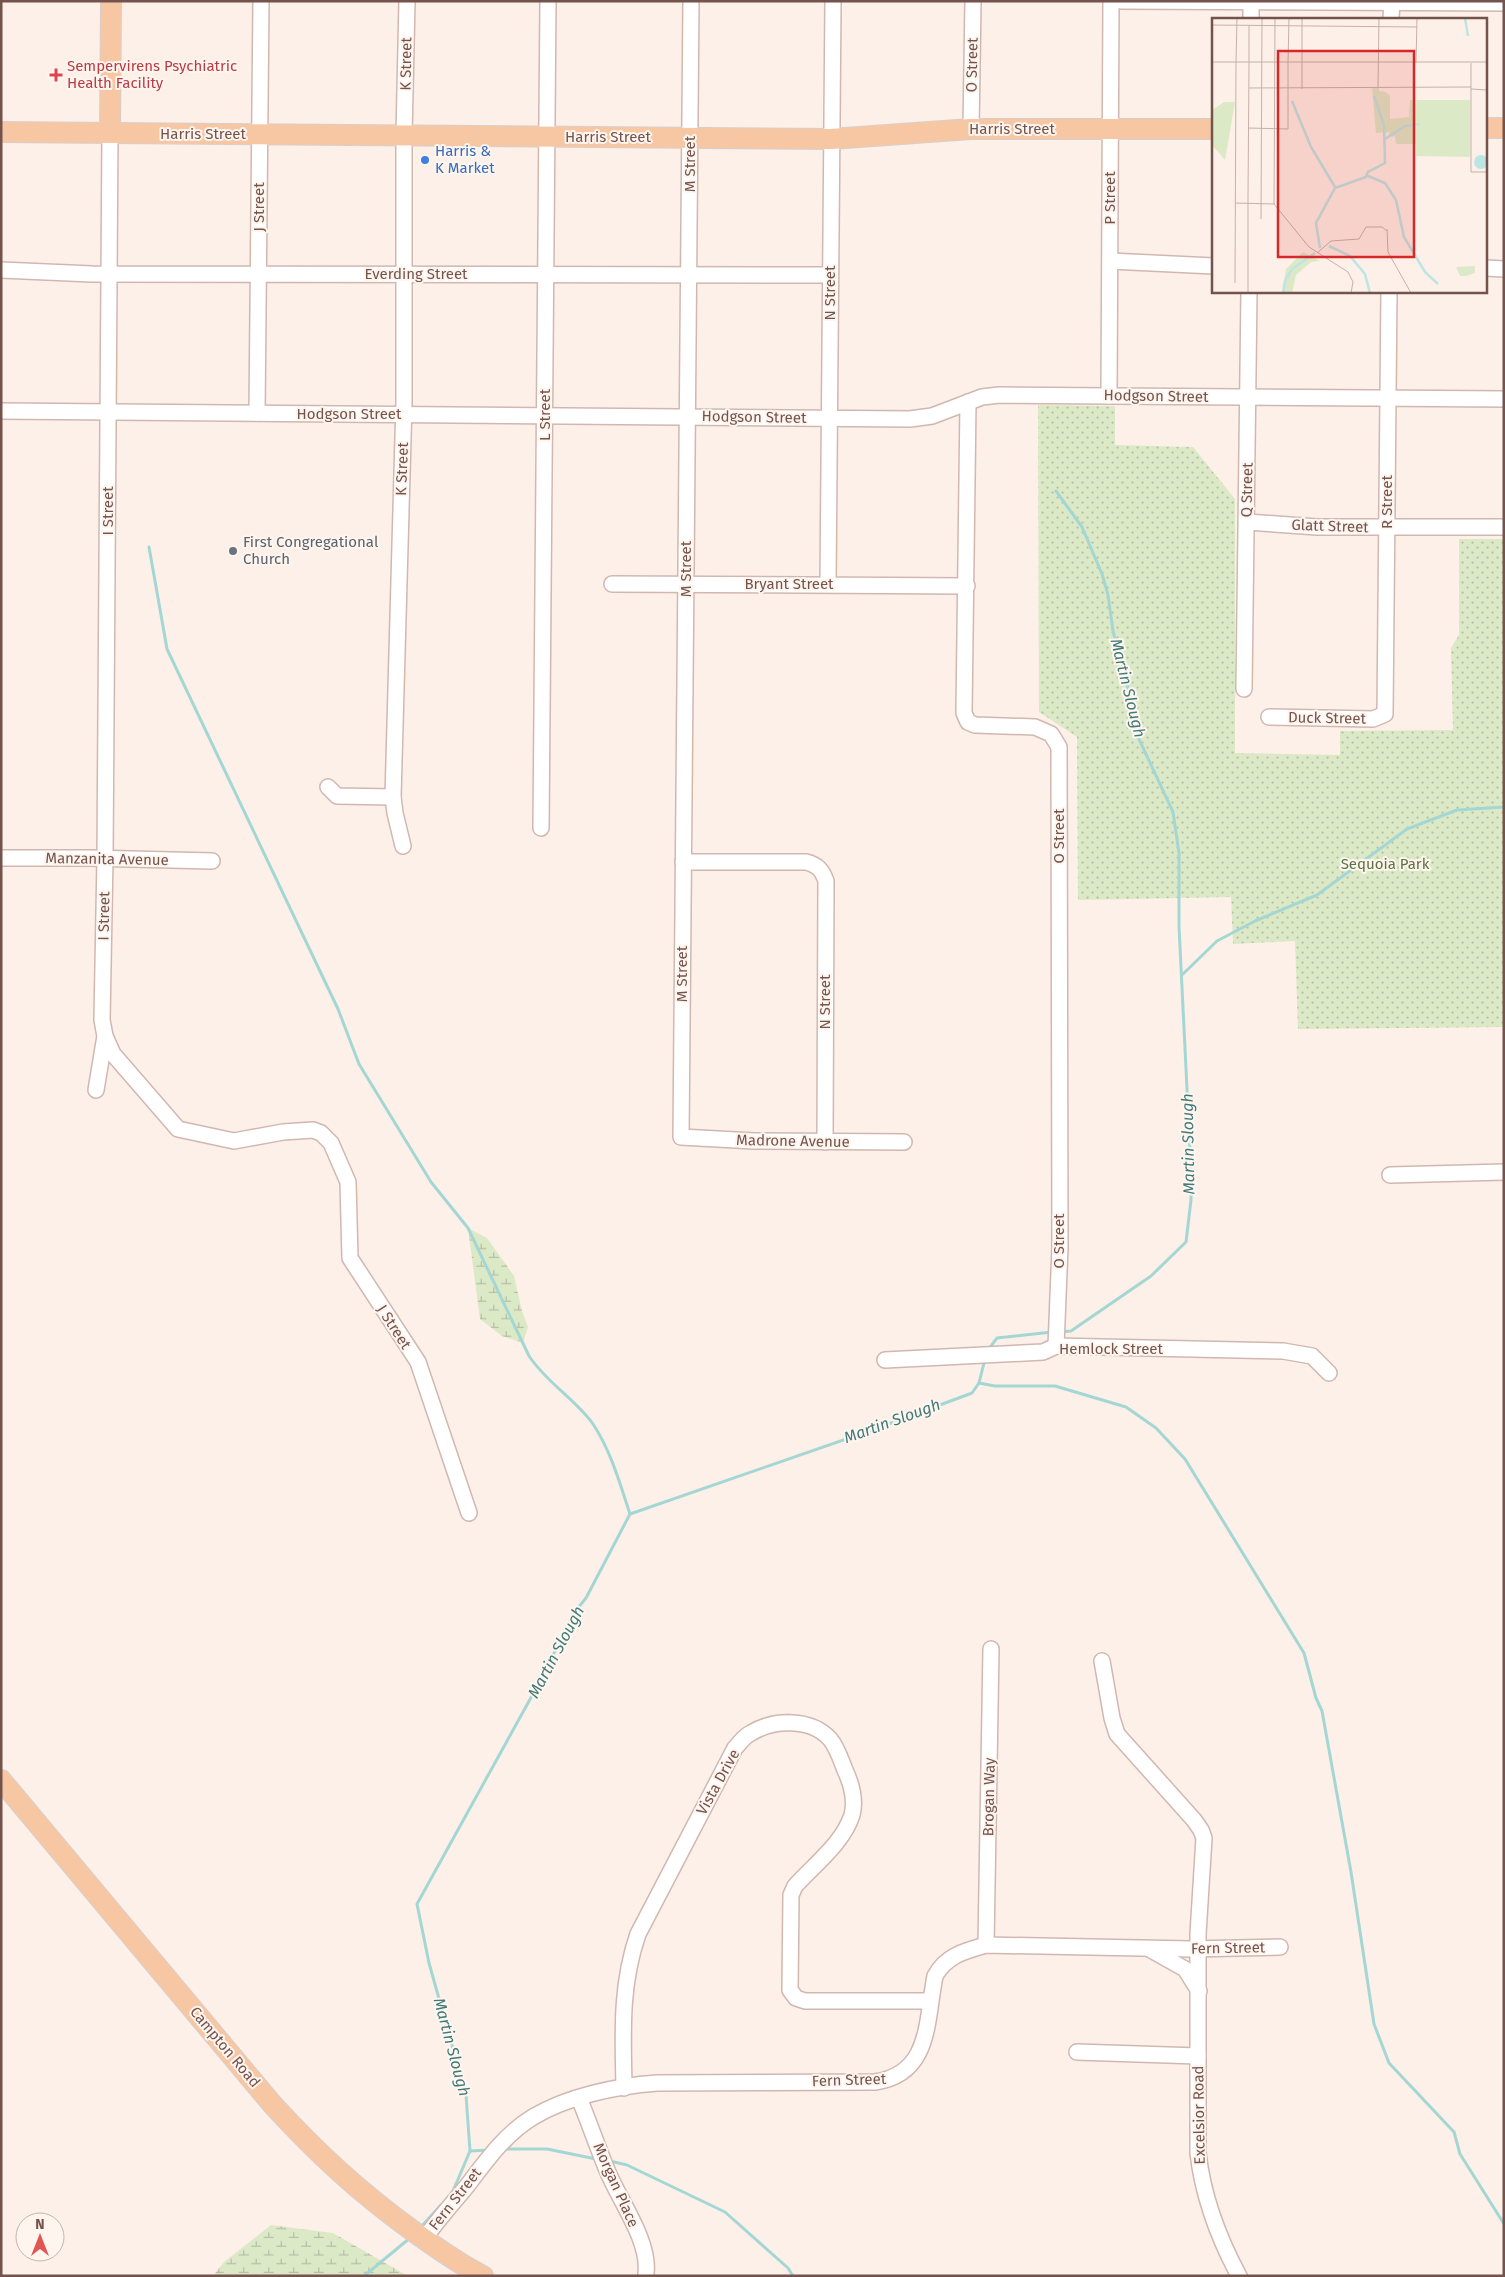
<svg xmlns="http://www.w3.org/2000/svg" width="1505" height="2277" viewBox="0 0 1505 2277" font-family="'Fira Sans',sans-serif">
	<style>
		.wetland { fill: url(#wetland-marsh) }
		.park { fill: url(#park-dots) }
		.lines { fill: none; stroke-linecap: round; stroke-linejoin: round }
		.stream { stroke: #a4d7d4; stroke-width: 3 }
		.minor-casing { stroke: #d0b8b1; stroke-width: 18 }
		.major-casing { stroke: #d8cfcd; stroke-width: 22 }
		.minor { stroke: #fff; stroke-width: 15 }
		.major { stroke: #f7c7a4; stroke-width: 20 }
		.health-dot { fill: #e0444e; stroke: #fef5ef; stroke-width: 2 }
		.shop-dot { fill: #3f7fe0; stroke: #fef5ef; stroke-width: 2 }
		.worship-dot { fill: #6b7280; stroke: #fef5ef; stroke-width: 2 }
		.labels { text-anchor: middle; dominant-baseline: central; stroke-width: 4; stroke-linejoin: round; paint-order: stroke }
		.street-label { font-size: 15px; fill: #75534d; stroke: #fef5ef }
		.health-label { font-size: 15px; fill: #be3a42; stroke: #fef5ef; text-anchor: start }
		.shop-label { font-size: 15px; fill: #366cbe; stroke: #fef5ef; text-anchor: start }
		.worship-label { font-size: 15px; fill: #5b616d; stroke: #fef5ef; text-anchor: start }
		.park-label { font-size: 15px; fill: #5c7442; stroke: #fef5ef }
		.water-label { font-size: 16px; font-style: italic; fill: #407a78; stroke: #fef5ef }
		.inset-river { fill: none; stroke: #bde5e3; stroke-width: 2.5 }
		.inset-road { fill: none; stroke: #c6b1aa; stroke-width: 1 }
		.view { fill: #d62828; fill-opacity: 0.15; stroke: #d62828; stroke-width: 2.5 }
		.inset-edge { fill: none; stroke: #75534d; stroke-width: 2.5 }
	</style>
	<defs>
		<pattern id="wetland-marsh" width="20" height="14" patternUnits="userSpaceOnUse" patternTransform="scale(1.25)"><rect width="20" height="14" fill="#dce9c7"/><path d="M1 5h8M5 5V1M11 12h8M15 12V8" fill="none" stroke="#b7bfa4"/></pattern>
		<pattern id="park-dots" width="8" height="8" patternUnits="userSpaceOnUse" patternTransform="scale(1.25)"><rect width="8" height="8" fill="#dce9c7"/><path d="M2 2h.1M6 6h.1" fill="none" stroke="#b7bfa4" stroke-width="1.8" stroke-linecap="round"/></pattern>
	</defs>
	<rect width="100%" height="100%" fill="#fcf0e8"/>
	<g class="wetland">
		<path d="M468,1228l19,10 27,38 8,35 6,16 -5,16 -21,-7 -22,-17z"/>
		<path d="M271,2225l62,8 75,43h-195l11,-14z"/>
	</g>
	<path class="park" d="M1038,405l77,1v39l78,2 42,52v254l105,2v-24l113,-1 -2,-82 8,-13v-96h45v488l-206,2 -3,-88 -62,3 -2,-47 -153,3 -1,-163 -38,-25z"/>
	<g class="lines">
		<g class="stream">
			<path d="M1056,491l26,36 20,47 6,21 5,36 13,48 11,56 36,77 6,41v73l12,245v29l-5,42 -35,34 -80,55 -10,1"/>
			<path d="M149,547l18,102 171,360 21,55 72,118 37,46 61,128c17,26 47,44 64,68 18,27 27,60 37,90"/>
			<path d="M1183,974l34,-33 38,-20 62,-26 90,-66 50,-19 47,-3"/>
			<path d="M988,1350l9,-12 55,-6"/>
			<path d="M979,1383l16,3h60l71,21 30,21 29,31 119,194 12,45 6,13 29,161 23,152 15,39 65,69 6,22 44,70"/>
			<path d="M503,2149h44l49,10"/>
			<path d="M470,2151l20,-1"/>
			<path d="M610,2161l17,4 98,47 63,56 5,8"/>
			<path d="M453,2191l17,-40 -4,-56 -37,-132 -12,-59 127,-230 29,-60 13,-16 44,-84 248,-86 94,-35 7,-10 6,-24"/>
			<path d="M420,2228l21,-23"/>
			<path d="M364,2276l46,-38"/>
		</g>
		<g class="minor-casing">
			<g id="minor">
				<path d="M691,1l-10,1136 73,4 150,1"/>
				<path d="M1121,1l383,2"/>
				<path d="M1251,19v-18"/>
				<path d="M1391,19l1,-18"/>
				<path d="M971,129l2,-128"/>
				<path d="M110,133l-5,725 -3,162 3,16 8,18 65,75 56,12 49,-9 30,-2 8,3 10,10 17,39 2,76 68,104 51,151"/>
				<path d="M1110,261l104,5"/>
				<path d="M1486,268l18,1"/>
				<path d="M1,270l91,4 738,1"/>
				<path d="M1109,396l2,-395"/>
				<path d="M968,402l-4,311 4,9 7,3 60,2 16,7 8,13 1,500 -4,99"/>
				<path d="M1,411l909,8 22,-3 50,-19 17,-2 505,4"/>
				<path d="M257,413l4,-412"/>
				<path d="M1247,522l70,5h187"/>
				<path d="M612,584l355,2"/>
				<path d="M828,584l5,-583"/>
				<path d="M1244,689l5,-398"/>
				<path d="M1269,717l104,2 12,-5 4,-423"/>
				<path d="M328,787l9,9 56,1"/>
				<path d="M541,828l7,-827"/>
				<path d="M403,846l-8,-33 -2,-16 11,-395v-267l3,-134"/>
				<path d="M1,858h89l122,3"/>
				<path d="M683,862h123c12,3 16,8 20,19l-1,261"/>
				<path d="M96,1090l9,-54"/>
				<path d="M1390,1175l114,-3"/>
				<path d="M885,1360l158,-8 13,-6 227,5 29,5 17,17"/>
				<path d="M1102,1661l10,57 5,16 77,86 7,10 3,8 -6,96v219c5,44 20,84 41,123"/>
				<path d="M986,1945l5,-296"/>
				<path d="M1151,1950l34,19 14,22"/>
				<path d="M1077,2052l121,4"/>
				<path d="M624,2088c-1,-54 -4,-102 14,-154l97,-186c5,-5 9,-12 16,-15 23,-14 60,-15 79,6 7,8 11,21 15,31 6,13 11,30 7,45 -9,28 -37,49 -57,71l-4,9 -1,95 6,8 9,3h125"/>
				<path d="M579,2098c10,24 18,48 28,72 12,30 43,71 39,103"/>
				<path d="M424,2239c13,-18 28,-35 43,-53 19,-25 38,-52 66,-69 35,-21 84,-31 124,-34l218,-1c56,-8 51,-61 60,-106 11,-20 29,-25 51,-31l204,4 90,-2"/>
			</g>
		</g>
		<g class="major-casing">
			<g id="major">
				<path d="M1486,128h18"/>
				<path d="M1,132l830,7 140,-10h243"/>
				<path d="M110,133l1,-132"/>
				<path d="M1,1780l271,324c45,49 87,88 141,127 22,16 46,33 70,45"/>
			</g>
		</g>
		<use href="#minor" class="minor"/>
		<use href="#major" class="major"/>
	</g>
	<path class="health-dot" d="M53.5 67.5h5v5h5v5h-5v5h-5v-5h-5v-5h5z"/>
	<circle class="shop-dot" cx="425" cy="160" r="5"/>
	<circle class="worship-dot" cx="233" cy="551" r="5"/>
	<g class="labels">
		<g class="street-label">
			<text transform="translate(406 64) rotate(-89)">K Street</text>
			<text transform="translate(972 65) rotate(-89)">O Street</text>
			<text x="1012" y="129">Harris Street</text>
			<text x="203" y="134">Harris Street</text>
			<text x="608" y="137">Harris Street</text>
			<text transform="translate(690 164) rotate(-90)">M Street</text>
			<text transform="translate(1110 198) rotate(-90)">P Street</text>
			<text transform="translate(259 207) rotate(-90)">J Street</text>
			<text x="416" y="274">Everding Street</text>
			<text transform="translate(830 293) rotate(-90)">N Street</text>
			<text transform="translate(1156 396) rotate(1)">Hodgson Street</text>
			<text x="349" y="414">Hodgson Street</text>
			<text transform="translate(545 415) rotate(-90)">L Street</text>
			<text transform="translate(754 417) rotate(1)">Hodgson Street</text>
			<text transform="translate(402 469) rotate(-88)">K Street</text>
			<text transform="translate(1247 490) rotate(-89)">Q Street</text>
			<text transform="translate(1387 502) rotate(-90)">R Street</text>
			<text transform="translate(108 511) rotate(-90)">I Street</text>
			<text transform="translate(1330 526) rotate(2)">Glatt Street</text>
			<text transform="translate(686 569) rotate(-90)">M Street</text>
			<text x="789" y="584">Bryant Street</text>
			<text transform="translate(1327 718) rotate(1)">Duck Street</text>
			<text transform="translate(1059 836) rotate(-90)">O Street</text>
			<text transform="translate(107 859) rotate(1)">Manzanita Avenue</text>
			<text transform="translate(104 916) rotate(-89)">I Street</text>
			<text transform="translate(682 974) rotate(-90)">M Street</text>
			<text transform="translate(825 1002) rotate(-90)">N Street</text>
			<text transform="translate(793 1141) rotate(1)">Madrone Avenue</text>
			<text transform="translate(1059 1241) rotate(-90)">O Street</text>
			<text transform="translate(394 1327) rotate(57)">J Street</text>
			<text x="1111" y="1349">Hemlock Street</text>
			<text transform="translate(718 1782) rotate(-61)">Vista Drive</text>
			<text transform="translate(989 1797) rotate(-89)">Brogan Way</text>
			<text transform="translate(1228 1948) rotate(-1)">Fern Street</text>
			<text transform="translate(225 2047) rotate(50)">Campton Road</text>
			<text transform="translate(849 2080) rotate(-2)">Fern Street</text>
			<text transform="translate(1199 2115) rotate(-91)">Excelsior Road</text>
			<text transform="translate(616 2185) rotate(66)">Morgan Place</text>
			<text transform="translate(455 2199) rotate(-52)">Fern Street</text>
		</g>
		<g class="health-label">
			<text x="67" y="66">Sempervirens Psychiatric<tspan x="67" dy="17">Health Facility</tspan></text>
		</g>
		<g class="shop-label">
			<text x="435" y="151">Harris &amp;<tspan x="435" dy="17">K Market</tspan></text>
		</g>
		<g class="worship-label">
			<text x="243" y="542">First Congregational<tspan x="243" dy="17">Church</tspan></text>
		</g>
		<g class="park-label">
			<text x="1385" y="864">Sequoia Park</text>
		</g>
		<g class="water-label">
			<text transform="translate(1128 688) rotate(76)">Martin Slough</text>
			<text transform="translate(1188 1144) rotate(-91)">Martin Slough</text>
			<text transform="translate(892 1421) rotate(-20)">Martin Slough</text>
			<text transform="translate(556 1652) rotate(-62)">Martin Slough</text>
			<text transform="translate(452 2047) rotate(75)">Martin Slough</text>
		</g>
	</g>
	<g transform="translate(1212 18)">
		<rect width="275" height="275" fill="#fcf0e8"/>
		<path d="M12,84h11l-10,58 -13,-15v-35z" fill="#dce9c7"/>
		<path d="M91,234l17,9 -9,1 -15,13 -4,18h-10l4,-24z" fill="#dce9c7"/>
		<path d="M160,70h7v3l7,1 4,4v23l19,-2 1,-17h60v57l-54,-1v-12h-20l-1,-8 -5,1 -1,-5 -13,1z" fill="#dce9c7"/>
		<path d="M263,248v7l-9,3h-6l-4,-9z" fill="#dce9c7"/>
		<path d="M262 144a7 7 0 1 1 14 0a7 7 0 1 1-14 0Z" fill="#bde5e3"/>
		<path class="inset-river" d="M253,0l3,18M80,83l19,46 24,40M173,121l20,-13 15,-2M156,158l17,7 11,17 8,37 21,35 13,12M117,228l21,10 15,18 5,19M108,230l-4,-25 19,-35 31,-11 2,-5 17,-9 -1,-38 -10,-29M71,275l2,-12 7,-12 23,-16"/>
		<path class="inset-road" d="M63,0l-1,186 35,43 39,25 5,10 -2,11M0,7l205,2M0,44h275M24,44l1,-44M37,45v-38M76,45l1,-45M204,45l1,-45M259,45v109h16M166,69l1,-69M37,70l222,-1M90,71v-71M259,71l16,1M36,110l40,1v-66M36,180l1,-135M23,185l39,1M49,201l1,-201M175,211l1,23 23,41M105,235l14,-12 28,-2 7,-12h16l5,4M23,265l1,-221M36,275v-95"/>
		<path class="view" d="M66,33h136v206h-136z"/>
		<rect width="275" height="275" class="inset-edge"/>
	</g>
	<rect width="1505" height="2277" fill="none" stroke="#75534d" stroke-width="5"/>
	<g transform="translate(40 2237)"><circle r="24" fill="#fef5ef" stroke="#c7b4ae"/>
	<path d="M0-4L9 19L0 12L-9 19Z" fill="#e15553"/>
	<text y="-8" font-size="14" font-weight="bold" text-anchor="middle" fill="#75534d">N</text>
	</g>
</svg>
